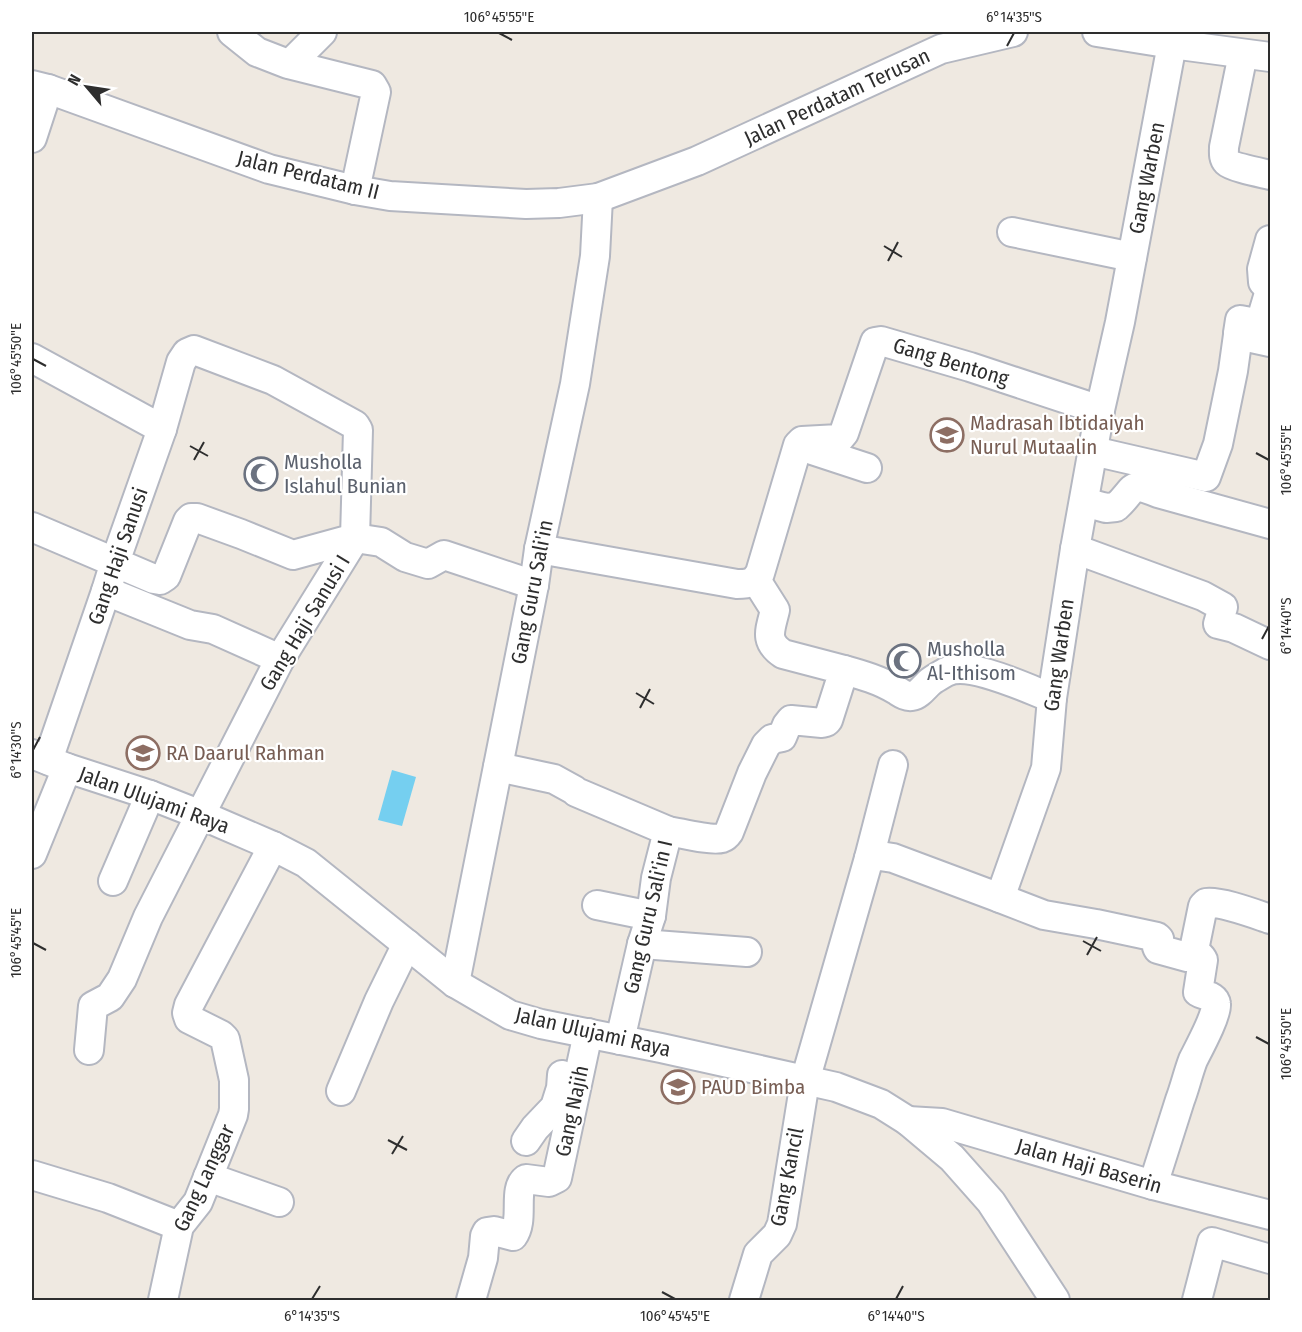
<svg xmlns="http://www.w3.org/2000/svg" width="1302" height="1332" viewBox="0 0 1302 1332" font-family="'Fira Sans Condensed',sans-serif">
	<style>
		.water { fill: #75cff0 }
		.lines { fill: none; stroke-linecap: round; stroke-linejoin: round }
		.minor-casing { stroke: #b4b7c1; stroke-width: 32 }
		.minor { stroke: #fff; stroke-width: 28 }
		.ticks { fill: none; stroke: #2e2e2e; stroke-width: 2 }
		.labels { text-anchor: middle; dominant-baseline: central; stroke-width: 4.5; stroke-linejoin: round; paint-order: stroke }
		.street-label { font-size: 21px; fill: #2e2e2e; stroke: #fff }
		.education-label { font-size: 21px; fill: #785e54; stroke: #fff; text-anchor: start }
		.worship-label { font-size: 21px; fill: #5b616d; stroke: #fff; text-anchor: start }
		.neatline { fill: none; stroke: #2e2e2e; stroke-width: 2 }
		.ticks-label { font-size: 15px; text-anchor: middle; fill: #2e2e2e }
	</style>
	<rect width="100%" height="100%" fill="#efe9e1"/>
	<path class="water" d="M392,770l24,7 -14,49 -24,-6z"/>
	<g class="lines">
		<g class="minor-casing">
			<g id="minor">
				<path d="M232,32l25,20 31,12 84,21 4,7 -21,98"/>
				<path d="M1097,32l75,12 98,13"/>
				<path d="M1243,54l-19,93c0,5 -1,11 3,15 5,5 35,11 43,13"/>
				<path d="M290,64l32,-32"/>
				<path d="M32,85l16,4 221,80 86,21 35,6 136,8 33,-1 39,-5 99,-37 244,-112 72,-17"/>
				<path d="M32,138l16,-49"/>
				<path d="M1012,232l120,25"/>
				<path d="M1270,240l-8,29 1,13 7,6"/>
				<path d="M1238,333l2,-13 22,4 2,-14 6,-20"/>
				<path d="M32,358l130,71"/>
				<path d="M803,447l64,21"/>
				<path d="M1093,451l113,26 12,-33 15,-73 5,-36 32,7"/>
				<path d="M1084,502l22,6 10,-1c21,-19 11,-26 42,-14l112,31"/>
				<path d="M32,527l122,52 6,1 6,-4 22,-55 3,-3h6l44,16 52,21 62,-17 3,-108 -3,-5 -82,-45 -79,-30 -7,3 -6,9 -19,67 -47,133 -9,29 -58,169"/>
				<path d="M539,549l198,35c12,0 17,-1 23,-11l38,-128 4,-4 37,-2 5,-6 31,-91 6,-1 89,26 130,43"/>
				<path d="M1075,549l128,47 20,11 -5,17 16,4 36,17"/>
				<path d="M106,591l84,34 23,4 67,30"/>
				<path d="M844,670c18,5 36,10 52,20 5,3 10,7 16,6 7,-1 13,-10 18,-14 5,-4 11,-7 16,-10 23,-12 82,17 106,26"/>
				<path d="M32,754l35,14 83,27 51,20 72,31 33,17 149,120 55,32 31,9 120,24 175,39 45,17 27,17 44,37 39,44 64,98"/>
				<path d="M498,767l56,12 20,11 2,2 92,39 -12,47 -5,38 -9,28 -22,96"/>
				<path d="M668,831c13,2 43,10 54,7 3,-1 5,-3 7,-6l23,-59 14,-28 6,-6 10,-2 5,-12 4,-5 31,3 4,-1 2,-2 16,-50 -61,-16c-19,-13 -13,-23 -8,-44l-19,-30"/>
				<path d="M32,854l35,-86"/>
				<path d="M869,858l24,-93"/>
				<path d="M113,881l37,-86"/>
				<path d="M1000,898l44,17 52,9 61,13 2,2 -2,8 1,2 29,8 3,-2 4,-5 9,-44 3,-3c15,-2 49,11 64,16"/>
				<path d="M597,905l54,11"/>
				<path d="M642,944l105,8"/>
				<path d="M455,983l79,-398 5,-36 36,-165 20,-128 3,-58"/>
				<path d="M89,1050l4,-44 17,-9 12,-18 26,-62 132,-258 75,-121 26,4 24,15 23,7 16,-9 90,30"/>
				<path d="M341,1091l38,-90 28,-57"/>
				<path d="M908,1121l34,2 211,62 117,30"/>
				<path d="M526,1141l9,-13 20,-21 6,-19 1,-13"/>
				<path d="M32,1175l76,23 71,28"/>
				<path d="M208,1177l71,25"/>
				<path d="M1153,1185c9,-28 18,-56 27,-85 5,-13 8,-27 13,-40 5,-10 25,-47 23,-56 -1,-9 -12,-8 -18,-12l5,-32 -2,-3 -9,-3"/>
				<path d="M163,1300l16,-74 19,-24 35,-87 1,-6v-29l-9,-41 -4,-4 -32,-16 -2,-6 2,-8 84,-159"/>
				<path d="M471,1300l12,-42 2,-22 2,-4 7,-1 19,5c12,-16 -1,-47 13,-57l23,3 8,-4 31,-145"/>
				<path d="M744,1300l14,-46 19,-19 5,-11 23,-143 64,-223 11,-2 13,2 107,40 46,-130 6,-70 23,-149 25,-139 20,-88 52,-278"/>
				<path d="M1197,1300l15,-58 58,17"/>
			</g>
		</g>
		<use href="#minor" class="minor"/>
	</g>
	<path class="ticks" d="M499,33l13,7M1007,46l7,-13M884,246l18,11M888,261l10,-19M33,359l13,7M190,446l18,10M1256,453l13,7M194,460l10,-18M1262,639l7,-13M636,693l18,11M640,708l10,-19M33,750l7,-13M1083,941l18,10M33,943l13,7M1087,955l10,-18M1256,1037l13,7M388,1140l19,10M392,1154l11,-18M662,1292l13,7M312,1299l8,-13M896,1299l7,-13"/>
	<defs>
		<g id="school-ring" transform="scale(1.725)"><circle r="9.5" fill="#fff" stroke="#8d6e63" stroke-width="1.5"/><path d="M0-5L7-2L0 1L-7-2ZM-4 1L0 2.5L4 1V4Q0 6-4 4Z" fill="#8d6e63"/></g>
		<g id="mosque-ring" transform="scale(1.725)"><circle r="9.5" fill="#fff" stroke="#6b7280" stroke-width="1.5"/><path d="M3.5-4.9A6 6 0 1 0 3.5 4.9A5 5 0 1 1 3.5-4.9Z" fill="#6b7280"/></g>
	</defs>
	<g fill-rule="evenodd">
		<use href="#school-ring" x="947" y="435"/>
		<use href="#mosque-ring" x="261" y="474"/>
		<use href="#mosque-ring" x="904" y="661"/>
		<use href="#school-ring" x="143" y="753"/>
		<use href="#school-ring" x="678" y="1087"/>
	</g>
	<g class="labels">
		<g class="street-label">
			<text transform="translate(837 97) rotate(-25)">Jalan Perdatam Terusan</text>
			<text transform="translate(308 175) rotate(14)">Jalan Perdatam II</text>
			<text transform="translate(1147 178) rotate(-79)">Gang Warben</text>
			<text transform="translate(951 362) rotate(17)">Gang Bentong</text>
			<text transform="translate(118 556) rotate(-71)">Gang Haji Sanusi</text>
			<text transform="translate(532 592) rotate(-79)">Gang Guru Sali'in</text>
			<text transform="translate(305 623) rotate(-59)">Gang Haji Sanusi I</text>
			<text transform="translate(1059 655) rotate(-82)">Gang Warben</text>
			<text transform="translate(154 800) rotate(20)">Jalan Ulujami Raya</text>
			<text transform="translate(648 917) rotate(-77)">Gang Guru Sali'in I</text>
			<text transform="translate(593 1032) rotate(13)">Jalan Ulujami Raya</text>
			<text transform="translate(572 1111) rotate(-78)">Gang Najih</text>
			<text transform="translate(1089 1166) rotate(16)">Jalan Haji Baserin</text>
			<text transform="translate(787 1177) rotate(-79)">Gang Kancil</text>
			<text transform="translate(204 1178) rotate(-65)">Gang Langgar</text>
		</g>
		<g class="education-label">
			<text x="970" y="423">Madrasah Ibtidaiyah<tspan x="970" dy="24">Nurul Mutaalin</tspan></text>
			<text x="166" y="753">RA Daarul Rahman</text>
			<text x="701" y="1087">PAUD Bimba</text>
		</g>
		<g class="worship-label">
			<text x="284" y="462">Musholla<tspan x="284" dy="24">Islahul Bunian</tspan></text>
			<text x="927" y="649">Musholla<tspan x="927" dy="24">Al-Ithisom</tspan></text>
		</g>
	</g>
	<rect width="1302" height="1332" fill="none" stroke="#ffffff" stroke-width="66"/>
	<g transform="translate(87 87) rotate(299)" stroke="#ffffff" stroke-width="4.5" paint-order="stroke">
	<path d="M0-4.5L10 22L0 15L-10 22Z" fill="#2e2e2e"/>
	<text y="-9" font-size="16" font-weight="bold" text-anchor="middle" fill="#2e2e2e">N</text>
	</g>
	<rect x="33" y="33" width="1236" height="1266" class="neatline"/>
	<g class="ticks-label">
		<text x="499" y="22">106°45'55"E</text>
		<text x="1014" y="22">6°14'35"S</text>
		<text transform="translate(16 359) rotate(-90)" y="5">106°45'50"E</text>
		<text transform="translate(1286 460) rotate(-90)" y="5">106°45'55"E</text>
		<text transform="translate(1286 626) rotate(-90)" y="5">6°14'40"S</text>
		<text transform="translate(16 750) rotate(-90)" y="5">6°14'30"S</text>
		<text transform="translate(16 943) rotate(-90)" y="5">106°45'45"E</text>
		<text transform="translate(1286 1044) rotate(-90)" y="5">106°45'50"E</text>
		<text x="312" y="1321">6°14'35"S</text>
		<text x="675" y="1321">106°45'45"E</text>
		<text x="896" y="1321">6°14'40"S</text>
	</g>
</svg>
